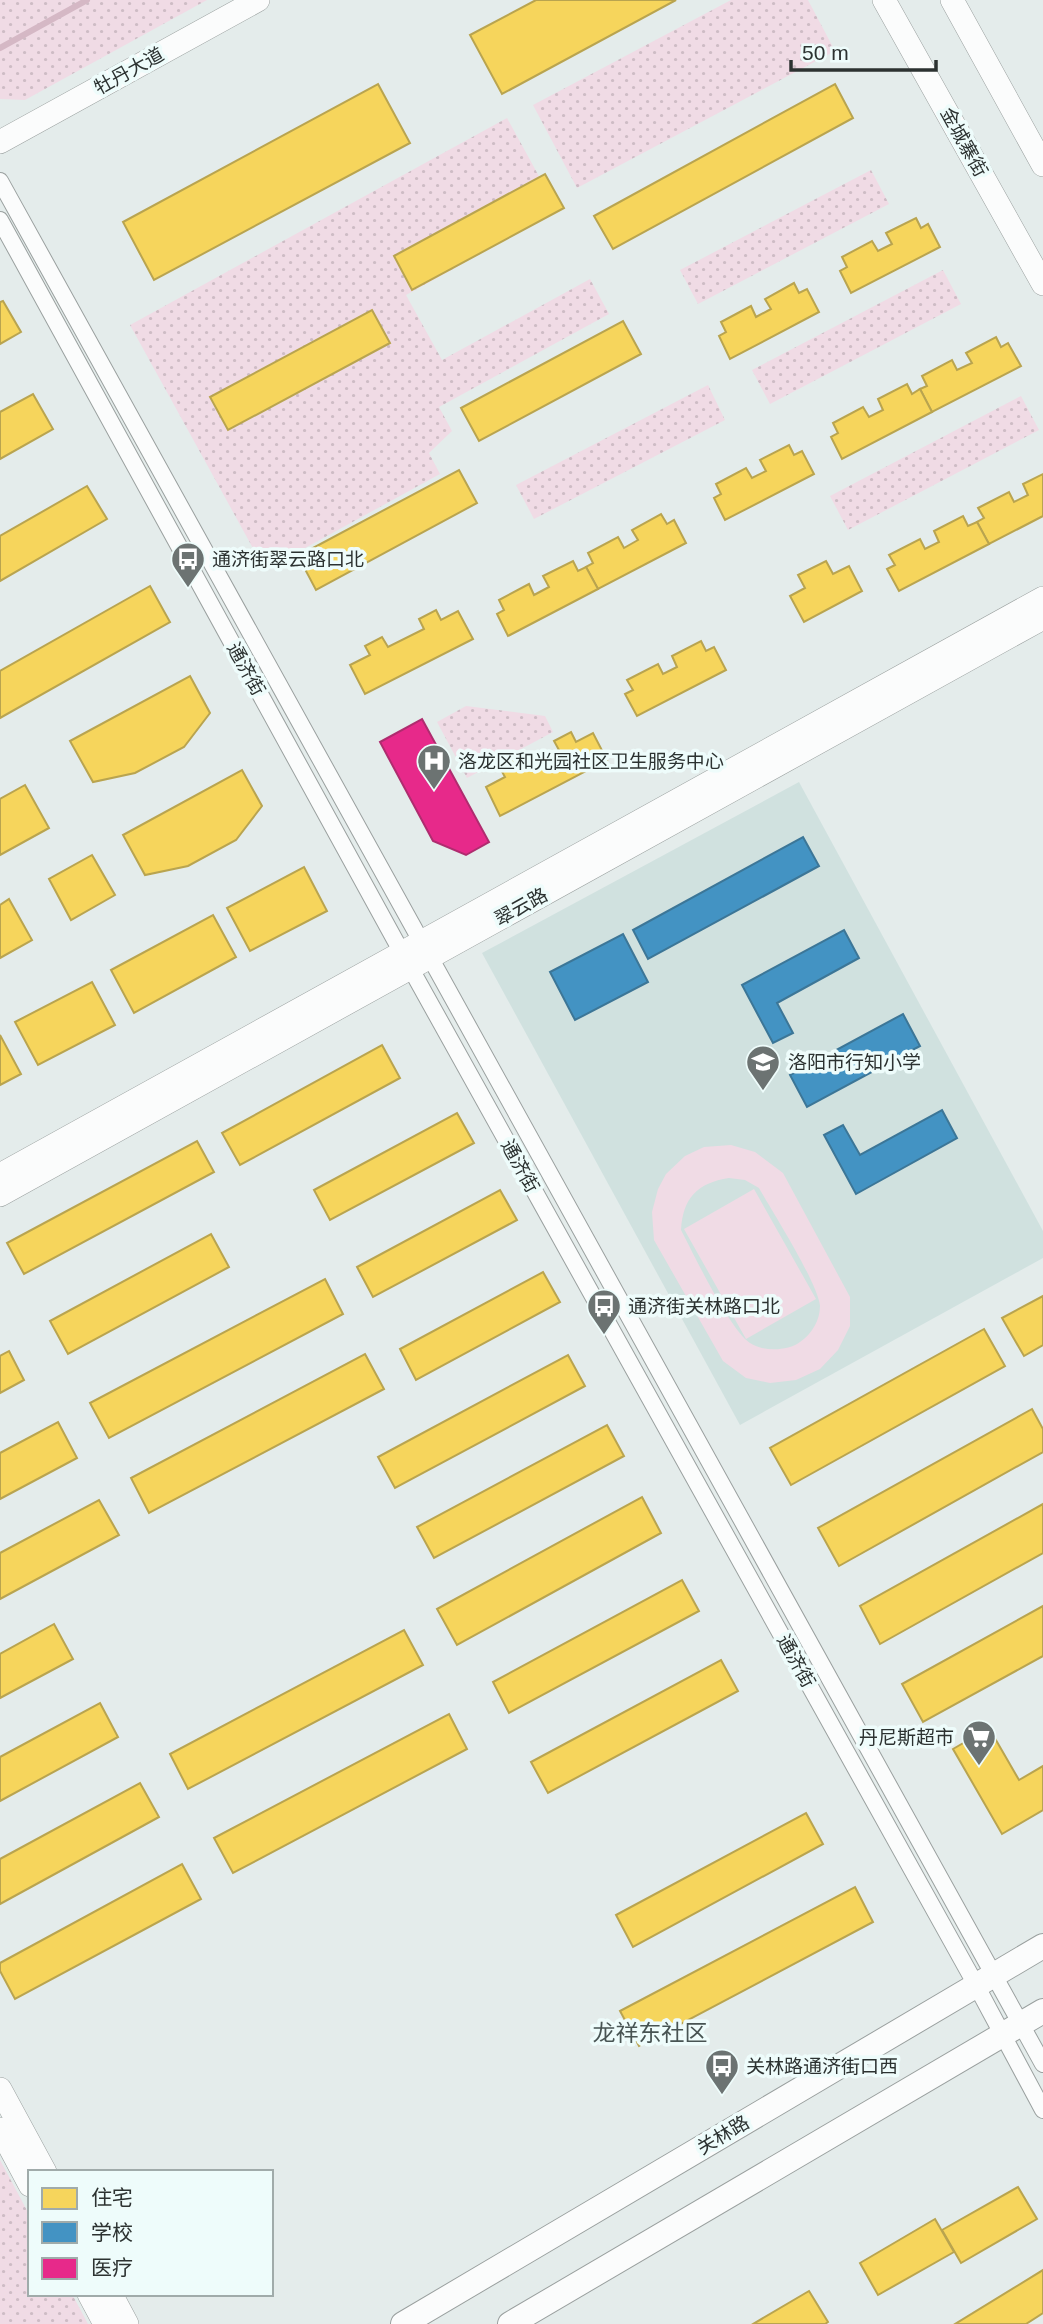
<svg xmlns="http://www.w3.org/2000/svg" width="1043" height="2324" viewBox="0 0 1043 2324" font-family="Arial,'Noto Sans SC',sans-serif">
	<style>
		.built { fill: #d0e1df }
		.grass { fill: url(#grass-dots) }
		.pitch { fill: #f0dbe5; fill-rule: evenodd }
		.homes { fill: #f6d55c; stroke: #b9a44f; stroke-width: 2 }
		.schools { fill: #4393c3; stroke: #3c7697; stroke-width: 2 }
		.health { fill: #e7298a; stroke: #af2c6f; stroke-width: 2 }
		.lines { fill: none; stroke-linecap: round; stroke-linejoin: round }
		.stream { stroke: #d5b8c5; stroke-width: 6 }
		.street-casing { stroke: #9aa09f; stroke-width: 18 }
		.secondary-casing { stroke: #9aa09f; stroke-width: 24 }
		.primary-casing { stroke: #9aa09f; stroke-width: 26 }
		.street { stroke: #fbfcfc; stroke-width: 16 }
		.secondary { stroke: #fbfcfc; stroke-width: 23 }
		.primary { stroke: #fbfcfc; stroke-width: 24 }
		.labels { text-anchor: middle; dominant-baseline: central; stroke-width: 7; stroke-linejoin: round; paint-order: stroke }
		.street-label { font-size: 19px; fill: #2c3231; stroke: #eefcfb }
		.poi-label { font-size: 19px; fill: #2c3231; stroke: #eefcfb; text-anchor: start }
		.quarter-label { font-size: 23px; fill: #485453; stroke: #eefcfb }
	</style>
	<defs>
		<pattern id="grass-dots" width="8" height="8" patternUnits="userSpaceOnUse" patternTransform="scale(1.75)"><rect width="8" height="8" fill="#f0dbe5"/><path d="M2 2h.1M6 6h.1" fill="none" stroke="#cebcc5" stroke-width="1.8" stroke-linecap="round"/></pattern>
	</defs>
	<rect width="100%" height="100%" fill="#e4eceb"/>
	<path class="built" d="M799,782l244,449v27l-303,167 -258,-472z"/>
	<g class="grass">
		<path d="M0,0h207l-182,100 -25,-1z"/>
		<path d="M731,0h77l27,51 -258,137 -44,-83z"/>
		<path d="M507,118l51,93 -152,84 36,65 148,-81 19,35 -170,93 13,24 -23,22 11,21 -175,96 -135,-245z"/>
		<path d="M871,170l18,34 -191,100 -18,-34z"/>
		<path d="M943,270l18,34 -191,100 -18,-34z"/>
		<path d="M708,385l17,35 -191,99 -18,-34z"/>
		<path d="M1021,396l18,34 -191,100 -18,-34z"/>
		<path d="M466,706l79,10 8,16 -86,46 -30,-56z"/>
		<path d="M0,2160l30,56v78h42l16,30h-88z"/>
	</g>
	<g class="pitch">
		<path d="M731,1145l24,7 28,21 67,124v29l-12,24 -18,19 -24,11 -26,3 -24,-5 -23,-17 -69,-121 -2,-28 6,-23 8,-15 19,-18 19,-9zM729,1178l16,2 14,8c13,23 59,95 61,118 0,14 -8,28 -20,36 -12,9 -37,10 -50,1 -20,-13 -56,-88 -69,-113 2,-32 16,-47 48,-52z"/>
		<path d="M754,1189l62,110 -70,40 -62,-110z"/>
	</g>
	<g class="homes">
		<path d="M536,0h140l-174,94 -32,-59z"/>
		<path d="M378,84l32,59 -256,137 -31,-58z"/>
		<path d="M835,84l18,34 -240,131 -19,-33z"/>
		<path d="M545,174l19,34 -152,82 -18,-34z"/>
		<path d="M916,218l5,10 7,-4 12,23 -89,46 -11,-22 7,-4 -5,-10 30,-16 6,10 14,-7 -6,-11z"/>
		<path d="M794,283l5,10 8,-4 12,23 -89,47 -11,-23 7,-4 -5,-10 30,-16 5,11 15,-8 -6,-10z"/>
		<path d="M3,301l18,31 -21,12v-42z"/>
		<path d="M372,310l18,33 -162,87 -18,-33z"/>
		<path d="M623,321l18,33 -162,87 -18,-33z"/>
		<path d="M996,337l5,10 7,-4 13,23 -89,46 -12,-23 7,-3 -5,-10 30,-16 5,10 15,-7 -6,-10z"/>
		<path d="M907,384l5,10 8,-5 12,23 -90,47 -11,-22 7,-4 -5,-10 30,-16 6,10 14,-7 -5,-11z"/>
		<path d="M33,394l20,35 -53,30v-47z"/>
		<path d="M789,445l5,10 8,-4 12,23 -89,46 -11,-22 7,-4 -5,-10 30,-16 6,10 14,-7 -6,-11z"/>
		<path d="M459,470l18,33 -161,87 -18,-34z"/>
		<path d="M1043,474v42l-54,28 -12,-22 7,-4 -6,-10 31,-16 5,10 14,-7 -5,-11z"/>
		<path d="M87,486l20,33 -107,62v-45z"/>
		<path d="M661,514l6,10 7,-4 12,23 -88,46 -12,-22 7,-4 -5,-10 30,-16 6,11 14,-8 -6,-10z"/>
		<path d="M963,516l5,10 9,-4 12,22 -90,47 -12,-22 8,-4 -6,-10 31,-16 5,10 14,-7 -5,-11z"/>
		<path d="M573,561l5,10 8,-4 12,22 -90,47 -11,-22 7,-4 -5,-10 30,-16 5,11 15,-8 -6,-11z"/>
		<path d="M826,561l7,13 16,-8 13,25 -58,31 -14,-26 15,-8 -7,-13z"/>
		<path d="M150,586l20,36 -170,96v-47z"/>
		<path d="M436,610l5,10 17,-9 15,28 -108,55 -15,-29 20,-10 -5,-9 17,-9 6,10 36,-18 -5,-10z"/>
		<path d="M701,641l5,10 8,-4 12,23 -89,46 -12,-22 8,-4 -6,-10 31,-16 5,10 14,-7 -5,-11z"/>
		<path d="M190,676l20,37 -26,34 -49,26 -42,9 -23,-41z"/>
		<path d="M571,732l5,10 17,-9 14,27 -107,56 -14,-29 19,-10 -5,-9 17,-9 6,10 36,-19 -5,-9z"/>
		<path d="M242,770l20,36 -26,34 -48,26 -43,9 -22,-40z"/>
		<path d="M25,785l24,43 -49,27v-56z"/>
		<path d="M92,855l23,40 -44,25 -22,-41z"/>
		<path d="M304,867l23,44 -77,40 -23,-43z"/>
		<path d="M9,899l23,41 -32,18v-53z"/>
		<path d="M213,915l23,42 -102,56 -23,-43z"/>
		<path d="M92,982l23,43 -77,40 -23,-43z"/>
		<path d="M0,1035l21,39 -21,11z"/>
		<path d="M382,1045l18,33 -160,87 -18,-32z"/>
		<path d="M457,1113l17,30 -144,77 -16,-30z"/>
		<path d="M197,1141l17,31 -190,102 -17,-31z"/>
		<path d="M500,1190l17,30 -144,77 -16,-30z"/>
		<path d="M211,1234l18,33 -161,87 -18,-33z"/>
		<path d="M543,1272l17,30 -144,78 -16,-31z"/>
		<path d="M325,1279l18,35 -234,124 -19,-35z"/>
		<path d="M1043,1296v49l-19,11 -22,-38z"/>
		<path d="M984,1329l21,37 -214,119 -21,-37z"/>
		<path d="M9,1351l15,29 -24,13v-37z"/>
		<path d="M365,1354l19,35 -235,124 -18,-35z"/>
		<path d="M568,1355l17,31 -190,102 -17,-31z"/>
		<path d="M1032,1409l11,20v23l-204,114 -21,-38z"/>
		<path d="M58,1422l19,36 -77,41v-46z"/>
		<path d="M607,1425l17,31 -190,102 -17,-31z"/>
		<path d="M642,1497l19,36 -204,112 -20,-36z"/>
		<path d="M99,1500l20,35 -119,64v-46z"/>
		<path d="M1043,1504v49l-163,91 -20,-38z"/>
		<path d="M682,1580l17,31 -190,102 -16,-31z"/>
		<path d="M1043,1606v50l-120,66 -21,-38z"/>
		<path d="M54,1624l19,35 -73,39v-44z"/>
		<path d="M404,1630l19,35 -235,124 -18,-35z"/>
		<path d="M721,1660l17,31 -190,102 -17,-31z"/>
		<path d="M100,1703l18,34 -118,64v-44z"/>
		<path d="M449,1714l18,35 -234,124 -19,-35z"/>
		<path d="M989,1728l30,52 24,-14v44l-41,24 -49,-85z"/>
		<path d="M140,1783l19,34 -159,87v-45z"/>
		<path d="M806,1813l17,31 -190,103 -17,-32z"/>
		<path d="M182,1864l19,35 -186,100 -15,-28v-8z"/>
		<path d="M855,1887l18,35 -234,124 -19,-35z"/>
		<path d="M1018,2187l19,32 -76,44 -19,-33z"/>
		<path d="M935,2219l19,33 -76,43 -18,-32z"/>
		<path d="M1043,2270v43l-17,11h-71z"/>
		<path d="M809,2291l19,31 -3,2h-72z"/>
	</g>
	<g class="schools">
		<path d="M803,837l16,29 -171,93 -15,-29z"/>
		<path d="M844,930l15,28 -82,45 16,30 -20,10 -31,-58z"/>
		<path d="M623,934l25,48 -73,38 -25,-48z"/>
		<path d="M903,1014l17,32 -113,61 -17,-32z"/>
		<path d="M942,1110l15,28 -101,56 -32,-59 19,-10 17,30z"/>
	</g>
	<path class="health" d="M422,719l67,123 -23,13 -33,-14 -53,-99z"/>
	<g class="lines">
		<path class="stream" d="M0,48l87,-48"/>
		<g class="street-casing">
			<g id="street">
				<path d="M0,181l1043,1883"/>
				<path d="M0,220l401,731 575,1034 67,125"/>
			</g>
		</g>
		<g class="secondary-casing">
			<g id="secondary">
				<path d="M884,0l159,284"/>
				<path d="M952,0l91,165"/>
				<path d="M0,142l258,-142"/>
				<path d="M0,1175l1043,-577"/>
				<path d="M0,1195l1043,-577"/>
				<path d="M0,2089l45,83"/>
				<path d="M0,2129l30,56"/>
				<path d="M89,2294l16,30"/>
				<path d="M111,2294l16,30"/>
			</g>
		</g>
		<g class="primary-casing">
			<g id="primary">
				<path d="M403,2324l640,-378"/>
				<path d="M510,2324l533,-313"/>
			</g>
		</g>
		<use href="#street" class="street"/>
		<use href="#secondary" class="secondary"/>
		<use href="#primary" class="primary"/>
	</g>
	<defs>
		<g id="bus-pin" transform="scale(1.75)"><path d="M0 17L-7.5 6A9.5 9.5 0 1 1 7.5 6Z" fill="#6c7372" stroke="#eefcfb"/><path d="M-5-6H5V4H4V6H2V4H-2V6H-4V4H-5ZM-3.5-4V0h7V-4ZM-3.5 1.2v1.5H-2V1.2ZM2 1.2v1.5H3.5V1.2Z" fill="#fff"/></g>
		<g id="hospital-pin" transform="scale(1.75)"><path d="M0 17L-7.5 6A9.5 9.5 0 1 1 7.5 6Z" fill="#6c7372" stroke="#eefcfb"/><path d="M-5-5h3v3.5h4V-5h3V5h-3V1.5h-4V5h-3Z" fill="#fff"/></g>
		<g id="school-pin" transform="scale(1.75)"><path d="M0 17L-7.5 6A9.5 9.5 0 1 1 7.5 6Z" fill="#6c7372" stroke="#eefcfb"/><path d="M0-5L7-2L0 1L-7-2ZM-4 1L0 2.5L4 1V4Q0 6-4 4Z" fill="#fff"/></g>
		<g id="supermarket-pin" transform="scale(1.75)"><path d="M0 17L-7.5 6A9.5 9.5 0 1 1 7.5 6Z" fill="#6c7372" stroke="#eefcfb"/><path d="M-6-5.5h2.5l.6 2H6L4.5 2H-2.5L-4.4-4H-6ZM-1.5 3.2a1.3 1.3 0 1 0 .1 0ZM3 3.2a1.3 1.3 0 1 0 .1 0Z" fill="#fff"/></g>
	</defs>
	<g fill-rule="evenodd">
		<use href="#bus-pin" x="188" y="559"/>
		<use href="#hospital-pin" x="434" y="761"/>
		<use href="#school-pin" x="763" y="1062"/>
		<use href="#bus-pin" x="604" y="1306"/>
		<use href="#supermarket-pin" x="979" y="1737"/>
		<use href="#bus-pin" x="722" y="2066"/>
	</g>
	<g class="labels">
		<g class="street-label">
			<text transform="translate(129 71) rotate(-29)">牡丹大道</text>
			<text transform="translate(964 142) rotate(61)">金城寨街</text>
			<text transform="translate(246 669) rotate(61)">通济街</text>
			<text transform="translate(521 907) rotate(-29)">翠云路</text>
			<text transform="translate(520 1166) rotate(61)">通济街</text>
			<text transform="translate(796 1661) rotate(61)">通济街</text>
			<text transform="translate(723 2135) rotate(-31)">关林路</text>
		</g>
		<g class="poi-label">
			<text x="212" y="559">通济街翠云路口北</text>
			<text x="458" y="761">洛龙区和光园社区卫生服务中心</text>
			<text x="788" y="1062">洛阳市行知小学</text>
			<text x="628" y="1306">通济街关林路口北</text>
			<text x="954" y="1737" text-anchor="end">丹尼斯超市</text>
			<text x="746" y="2066">关林路通济街口西</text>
		</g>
		<g class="quarter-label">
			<text x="650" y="2033">龙祥东社区</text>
		</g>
	</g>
	<rect x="28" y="2170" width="245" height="126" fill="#eefcfb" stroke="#a0abaa" stroke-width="2"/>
	<rect x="42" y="2188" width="35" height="21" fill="#f6d55c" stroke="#a0abaa" stroke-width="2"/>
	<text x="91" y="2205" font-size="21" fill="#2c3231">住宅</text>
	<rect x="42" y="2222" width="35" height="21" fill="#4393c3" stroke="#a0abaa" stroke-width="2"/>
	<text x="91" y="2240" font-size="21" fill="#2c3231">学校</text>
	<rect x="42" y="2258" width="35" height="21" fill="#e7298a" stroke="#a0abaa" stroke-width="2"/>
	<text x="91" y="2275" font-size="21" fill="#2c3231">医疗</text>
	<path d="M791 60v10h145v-10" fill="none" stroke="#2c3231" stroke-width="3.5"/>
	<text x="802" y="60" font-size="21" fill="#2c3231" stroke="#eefcfb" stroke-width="5" paint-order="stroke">50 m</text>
</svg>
